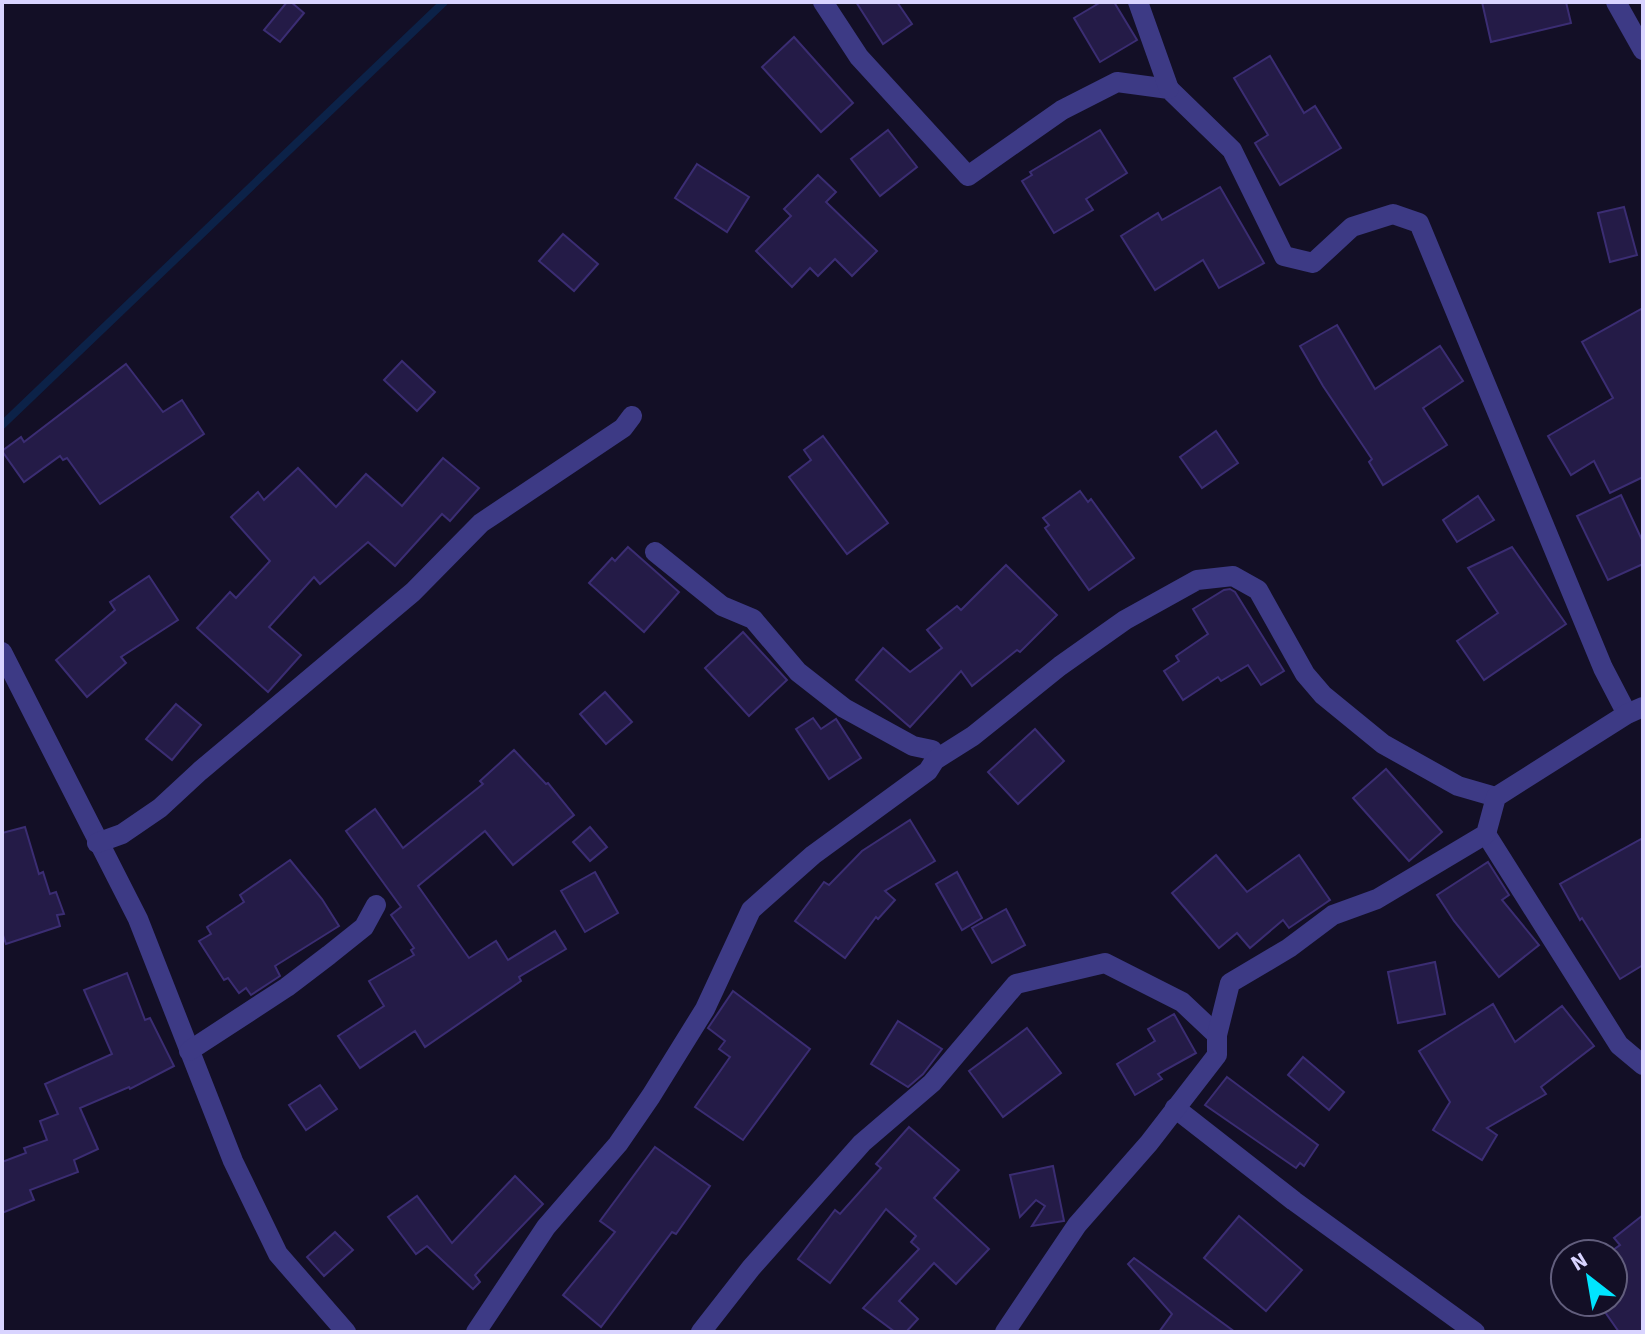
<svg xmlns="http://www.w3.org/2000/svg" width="1645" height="1334" viewBox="0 0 1645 1334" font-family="'Source Sans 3',sans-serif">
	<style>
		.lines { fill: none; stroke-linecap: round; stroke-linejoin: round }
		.stream { stroke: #0c2248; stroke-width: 8 }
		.building { fill: #241b47; stroke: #3b2d73; stroke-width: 2 }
		.street { stroke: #3d3a85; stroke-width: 20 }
	</style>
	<rect width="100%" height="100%" fill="#130f26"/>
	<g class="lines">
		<path class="stream" d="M2,425l442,-423"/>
	</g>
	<g class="building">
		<path d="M287,2h4l13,11 -24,29 -16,-12z"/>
		<path d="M856,2h41l15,22 -29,20z"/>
		<path d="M1101,2h13l23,38 -37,22 -26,-44z"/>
		<path d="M1482,2h84l5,21 -80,19z"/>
		<path d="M794,37l59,66 -32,29 -59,-65z"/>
		<path d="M1270,56l34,57 11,-7 26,42 -61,37 -25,-42 13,-8 -34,-57z"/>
		<path d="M888,130l29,37 -37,29 -29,-37z"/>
		<path d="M1100,130l27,43 -41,26 7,11 -39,23 -32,-52 10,-6 -2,-3z"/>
		<path d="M697,164l52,33 -22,35 -52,-34z"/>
		<path d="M818,175l18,17 -10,10 51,49 -25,25 -17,-17 -17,17 -8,-8 -18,19 -36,-36 35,-35 -7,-7z"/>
		<path d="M1220,187l44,76 -45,25 -16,-28 -48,30 -34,-54 37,-23 4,7z"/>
		<path d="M1624,207l13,48 -27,7 -12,-49z"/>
		<path d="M563,234l35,30 -24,27 -35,-30z"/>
		<path d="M1643,308v169l-33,16 -16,-32 -23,14 -23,-39 65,-38 -31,-56z"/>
		<path d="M1337,325l38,64 65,-43 23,35 -40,27 24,37 -64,40 -14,-23 3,-3 -49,-73 -23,-40z"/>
		<path d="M402,361l33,31 -18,19 -33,-31z"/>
		<path d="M126,364l37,48 19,-12 22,34 -104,70 -33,-46 -4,2 -3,-4 -36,26 -22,-31 19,-14 3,5z"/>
		<path d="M1216,431l22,32 -36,25 -22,-31z"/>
		<path d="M823,436l65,87 -41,31 -58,-77 22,-17 -7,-10z"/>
		<path d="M443,458l36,30 -29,33 -8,-7 -47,52 -27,-24 -48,42 -6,-7 -45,50 32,28 -33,37 -71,-64 33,-36 6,6 34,-37 -39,-44 27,-25 6,8 34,-32 38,39 30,-33 36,32z"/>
		<path d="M1080,491l8,11 3,-3 43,59 -45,32 -44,-62 4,-3 -6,-7z"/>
		<path d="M1621,495l22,47v22l-35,16 -31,-64z"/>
		<path d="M1478,496l16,24 -37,22 -14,-22z"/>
		<path d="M628,547l51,45 -35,40 -55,-49 23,-25 3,3z"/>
		<path d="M1512,547l54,77 -82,56 -27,-39 41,-28 -30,-45z"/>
		<path d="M1006,565l51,50 -37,37 -3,-2 -45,36 -11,-15 -51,56 -54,-47 27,-32 27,24 32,-24 -15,-18 30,-24 4,4z"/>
		<path d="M149,576l29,44 -57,37 5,6 -39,34 -31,-37 59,-50 -5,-8z"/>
		<path d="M1230,589l5,3 49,79 -23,14 -13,-20 -27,16 -3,-4 -35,23 -19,-29 15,-10 -3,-5 32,-22 -15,-25 31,-19z"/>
		<path d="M743,632l44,48 -38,36 -44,-48z"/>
		<path d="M605,692l27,30 -26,22 -26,-30z"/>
		<path d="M176,704l25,21 -29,35 -26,-21z"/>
		<path d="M813,718l8,11 15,-10 25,39 -32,21 -33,-50z"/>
		<path d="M1035,729l29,32 -46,43 -30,-32z"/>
		<path d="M514,750l32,34 2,-1 26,32 -61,50 -28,-34 -67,55 51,72 27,-17 12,19 47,-29 11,18 -47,28 2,4 -96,66 -10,-16 -55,37 -22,-32 46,-30 -15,-25 45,-26 -3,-5 3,-2 -23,-33 10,-8 -55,-76 29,-22 28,39 80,-64 -3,-3z"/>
		<path d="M1386,769l56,63 -33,29 -56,-63z"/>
		<path d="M910,820l25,41 -50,30 10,9 -17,19 -2,-2 -31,41 -50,-37 29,-39 5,3 33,-34z"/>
		<path d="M25,827l14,47 4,-2 7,22 6,-2 8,22 -7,1 3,11 -54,18 -4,-12v-99z"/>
		<path d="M590,827l17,20 -17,14 -17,-19z"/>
		<path d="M1643,838v127l-23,14 -38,-61 -2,2 -20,-36z"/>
		<path d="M1216,855l31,37 52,-37 31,45 -41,28 -6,-8 -33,28 -13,-15 -18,15 -47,-55z"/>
		<path d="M290,860l32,39 17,27 -64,40 5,10 -29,19 -5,-7 -7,5 -11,-15 -4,2 -25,-39 12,-7 -4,-7 37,-25 -4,-7z"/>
		<path d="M1488,862l21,33 -7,5 37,45 -40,32 -45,-56 -17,-26z"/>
		<path d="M595,872l23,41 -33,19 -24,-41z"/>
		<path d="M957,872l25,46 -20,12 -26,-46z"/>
		<path d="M1006,909l19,36 -33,18 -20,-35z"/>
		<path d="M1435,962l10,52 -47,9 -10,-51z"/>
		<path d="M127,973l18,47 5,-2 24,48 -44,23 -1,-2 -49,21 18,41 -24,11 4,12 -48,18 4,10 -32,13v-51l24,-9 -2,-5 23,-8 -7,-19 18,-7 -13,-30 67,-30 -28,-64z"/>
		<path d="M733,991l77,58 -67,91 -48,-33 35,-50 -11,-8 6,-8 -17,-13z"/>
		<path d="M1493,1004l22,38 47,-36 32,40 -53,41 5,7 -59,34 10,7 -15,25 -49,-30 17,-28 -31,-51z"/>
		<path d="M1174,1014l22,39 -38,21 4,5 -27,16 -18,-31 38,-23 -7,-12z"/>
		<path d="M898,1021l44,28 -19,25 -15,13 -37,-23z"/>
		<path d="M1027,1028l34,45 -58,44 -34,-46z"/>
		<path d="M1303,1057l41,35 -15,18 -41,-35z"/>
		<path d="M1227,1077l91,68 -14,21 -4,-3 -4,5 -91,-63z"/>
		<path d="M320,1085l17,24 -31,21 -17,-25z"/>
		<path d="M909,1127l50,43 -25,28 55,51 -33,35 -22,-21 -35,38 19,18 -12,13h-11l-32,-24 56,-59 -8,-7 5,-6 -30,-27 -56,74 -32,-24 37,-49 5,4 41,-46 -5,-4z"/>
		<path d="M655,1147l55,39 -34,48 -4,-2 -71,95 -38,-32 52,-63 -15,-11z"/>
		<path d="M1053,1166l11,55 -32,5 13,-20 -9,-6 -16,17 -10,-42z"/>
		<path d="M515,1176l28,28 -68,71 5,7 -7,7 -46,-43 -11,8 -28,-37 29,-21 35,47z"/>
		<path d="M1643,1215v117h-24l-21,-30h15v-52l7,-5 -6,-7z"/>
		<path d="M1239,1216l63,54 -36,41 -62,-53z"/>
		<path d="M335,1232l18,18 -29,26 -17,-19z"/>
		<path d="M1134,1258l101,74h-76l13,-18 -44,-50z"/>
	</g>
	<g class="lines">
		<g class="street">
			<path d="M823,2l36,55 109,119 94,-66 55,-28 52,7 63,61 52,106 29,7 39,-36 41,-13 26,9 184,445 24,46"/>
			<path d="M1138,2l31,87"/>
			<path d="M1616,2l27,48"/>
			<path d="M655,552l67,54 31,13 45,53 46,36 69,38 19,4 3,10"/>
			<path d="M2,652l136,267 95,242 45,93 68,78"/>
			<path d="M1486,834l133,211 24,20"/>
			<path d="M97,843l25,-9 38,-26 40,-37 213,-179 68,-69 142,-95 9,-12"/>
			<path d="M189,1051l98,-64 42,-32 35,-28 12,-22"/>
			<path d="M1175,1108l119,93 181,131"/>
			<path d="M476,1332l70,-105 72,-83 33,-48 54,-87 46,-99 62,-55 115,-84 7,-11 38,-24 87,-70 65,-46 72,-40 36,-4 25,14 47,84 18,21 60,49 75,42 38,11"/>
			<path d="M701,1332l50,-64 111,-125 70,-60 84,-99 89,-21 77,39 35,33"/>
			<path d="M1005,1332l72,-107 72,-82 68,-88v-20l13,-52 59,-35 44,-33 44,-16 109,-65 10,-37 131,-83 16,-7"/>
		</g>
	</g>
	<rect width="1645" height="1334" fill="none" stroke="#d9d4ff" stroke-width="8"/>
	<g transform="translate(1589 1278) rotate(329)"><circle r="38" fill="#130f26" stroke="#625e7d" stroke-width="2"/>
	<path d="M0-6L14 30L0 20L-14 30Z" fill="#00e5ff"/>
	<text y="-12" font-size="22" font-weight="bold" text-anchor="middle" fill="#d9d4ff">N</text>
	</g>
</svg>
